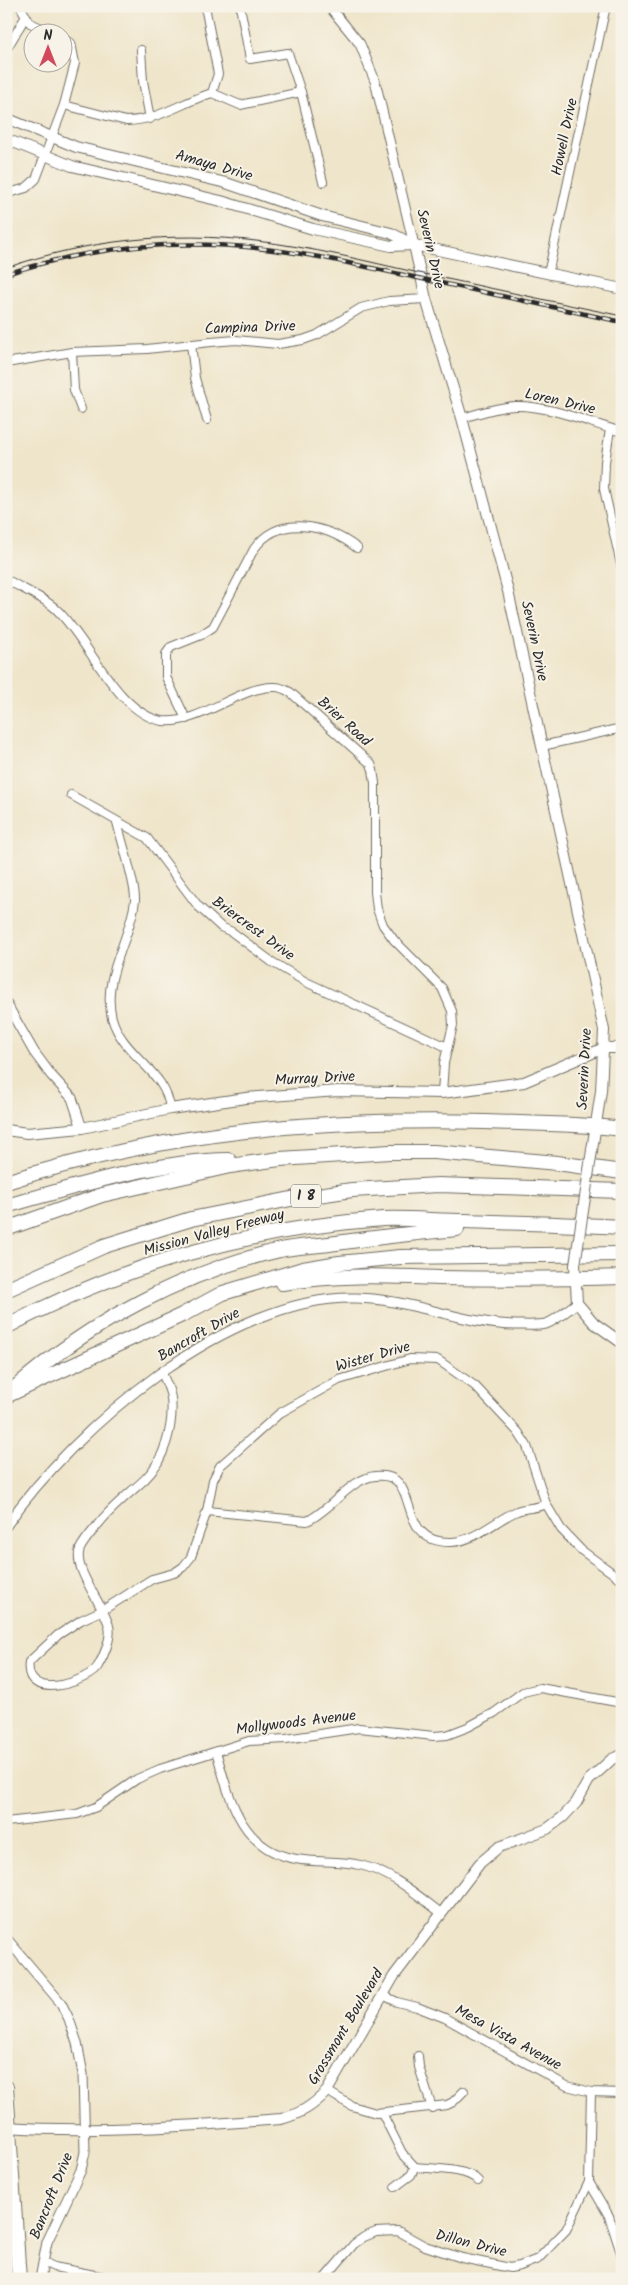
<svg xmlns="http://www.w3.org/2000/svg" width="628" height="2285" viewBox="0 0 628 2285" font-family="Kalam,sans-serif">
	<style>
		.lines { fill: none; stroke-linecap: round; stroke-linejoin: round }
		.minor-casing { stroke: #706c63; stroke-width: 10 }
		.tertiary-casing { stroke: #706c63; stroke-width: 11 }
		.secondary-casing { stroke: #706c63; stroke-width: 12 }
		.motorway-casing { stroke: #706c63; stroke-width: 16 }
		.minor { stroke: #fff; stroke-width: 8 }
		.tertiary { stroke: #fff; stroke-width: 9 }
		.secondary { stroke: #fff; stroke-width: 10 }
		.motorway { stroke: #fff; stroke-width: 14 }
		.tram { stroke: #2b2b2b; stroke-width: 1 }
		.rail-casing { stroke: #2b2b2b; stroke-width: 4.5 }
		.rail { stroke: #f7f3e8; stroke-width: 2.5; stroke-dasharray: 8; stroke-linecap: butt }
		.secondary-bridge-casing { stroke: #706c63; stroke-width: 12; stroke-linecap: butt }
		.secondary-bridge { stroke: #fff; stroke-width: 10 }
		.labels { text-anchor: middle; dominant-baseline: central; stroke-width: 4; stroke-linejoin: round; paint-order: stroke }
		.shield { fill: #f7f3e8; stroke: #686764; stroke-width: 1 }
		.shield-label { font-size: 14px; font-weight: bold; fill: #2b2b2b }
		.street-label { font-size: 15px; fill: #2b2b2b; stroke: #f7f3e8 }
	</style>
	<rect width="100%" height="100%" fill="#f7f3e8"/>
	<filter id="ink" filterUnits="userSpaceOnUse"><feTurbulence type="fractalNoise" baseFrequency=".02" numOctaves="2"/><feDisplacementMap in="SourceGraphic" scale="10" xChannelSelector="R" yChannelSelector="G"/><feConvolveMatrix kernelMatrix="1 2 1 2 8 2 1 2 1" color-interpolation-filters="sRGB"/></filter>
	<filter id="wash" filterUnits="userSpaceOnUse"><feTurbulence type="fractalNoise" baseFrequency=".0096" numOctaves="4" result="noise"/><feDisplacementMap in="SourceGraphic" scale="20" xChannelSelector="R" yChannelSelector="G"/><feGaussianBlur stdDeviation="1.12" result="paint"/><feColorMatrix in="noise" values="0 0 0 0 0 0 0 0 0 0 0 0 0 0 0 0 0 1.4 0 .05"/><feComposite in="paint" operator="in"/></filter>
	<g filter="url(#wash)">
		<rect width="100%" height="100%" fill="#efe5ca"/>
	</g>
	<g filter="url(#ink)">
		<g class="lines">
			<g class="minor-casing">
				<g id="minor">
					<path d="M20,6l10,17 21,9"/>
					<path d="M205,6l13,68 -6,19"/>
					<path d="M240,6l10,53 38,-6 13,39"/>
					<path d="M6,50l20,-34"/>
					<path d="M141,50l2,31 7,38"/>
					<path d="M64,105l62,16c32,0 56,-19 86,-28l28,12 61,-13 22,90"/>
					<path d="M6,194l20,-6 10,-9 28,-74 11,-42 -4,-20 -9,-4"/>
					<path d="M548,274l58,-268"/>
					<path d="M191,344l4,34 12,42"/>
					<path d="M72,352l2,38 7,19"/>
					<path d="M6,363l66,-11 75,-3 64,-7 25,-2 42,4 25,-4 14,-5 44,-27 28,-7 37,-2"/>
					<path d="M462,418c18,-5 35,-11 53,-12 34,-1 74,17 107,26"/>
					<path d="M610,429l-5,33 -1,27 18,80"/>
					<path d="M11,582c15,9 34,16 46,28 31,29 61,105 106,111 37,4 77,-36 113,-34 4,0 10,3 14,5l81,72 2,6 2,13v109l2,17 6,16 11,15 48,48 10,23 1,14 -9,38 -2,30"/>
					<path d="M186,719l-20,-42v-23l5,-7 30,-12 12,-8 41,-78c25,-36 73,-24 103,-1"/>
					<path d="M542,746l80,-18"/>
					<path d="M71,795l76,43 51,68 23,21 11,5 40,30 34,20 141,65"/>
					<path d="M117,822c4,17 19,63 18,78 -4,39 -34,77 -23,118 10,37 55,54 58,91"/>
					<path d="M162,1373c3,7 8,17 9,25 3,27 -6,62 -26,81 -17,16 -35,29 -49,48 -5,6 -12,14 -16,22 -8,20 24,56 29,77 3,11 -5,30 -11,40 -8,15 -75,38 -69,-4l29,-27 23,-15 22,-10 49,-31 22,-6 9,-6 8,-10 16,-46 6,-31 7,-14 60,-53 59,-33 71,-21 28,1 37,26 43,46 9,14 19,58 15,25 20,21 41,30"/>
					<path d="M207,1511l100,10c23,-10 44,-43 68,-45 50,-6 16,68 77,66 23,-1 44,-22 65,-31 10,-4 19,-2 29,-7"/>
					<path d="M216,1751c13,45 24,99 80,108 21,4 43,1 64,6 31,7 56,29 81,48"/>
					<path d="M6,1822l71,-8 19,-7 41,-28 23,-10 89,-28 37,-2 73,-11 75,8 13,-1 21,-8 26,-14 29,-21 17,-4 82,15"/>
					<path d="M383,1995l14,7 20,5 28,11 122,68 24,6 31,1"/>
					<path d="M418,2056l1,11 13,41"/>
					<path d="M327,2091l25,15 24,7 71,-8 6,-3 11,-11"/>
					<path d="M382,2113l20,40 13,14c16,2 53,1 63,14"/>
					<path d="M589,2182l20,34 13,40"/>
					<path d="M395,2187l16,-12 4,-8"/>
					<path d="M43,2262l11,5 61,12"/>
					<path d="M324,2279l30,-35 10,-7 12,-5 22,-1 27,15 37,12 48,10 10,-2 18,-7 28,-29 23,-48 2,-90"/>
				</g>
			</g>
			<g class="tertiary-casing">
				<g id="tertiary">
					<path d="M329,6l31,38 15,37 39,164"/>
					<path d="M6,1003l28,49 17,23 21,23 10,30"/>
					<path d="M6,1526c69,-99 223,-231 350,-228 55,1 105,26 160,27 9,0 20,1 30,-1 10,-3 22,-15 31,-21"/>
					<path d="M6,1938l55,65 8,16 8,24 6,31 2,78 -4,18 -34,72 -7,37"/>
				</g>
			</g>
			<g class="secondary-casing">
				<g id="secondary">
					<path d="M6,118l70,29 150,36 96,33 69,17 23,12 208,44"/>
					<path d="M6,139l66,27 149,35 92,28 78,17 22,-1"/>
					<path d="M414,245l12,54 36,119 46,173 96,439 -3,61 -9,59"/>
					<path d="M6,1130l21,3 55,-5 88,-19 76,-11 92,-7 104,2 82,-11 80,-34h18"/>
					<path d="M575,1265l2,38 17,20 28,20"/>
					<path d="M6,2127c91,6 184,-1 275,-8 19,-5 32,-13 46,-28l67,-115 86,-113 19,-16 48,-18 16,-12 13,-14 13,-23 23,-21 10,-4"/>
				</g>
			</g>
			<g class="motorway-casing">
				<g id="motorway">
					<path d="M6,1182c161,-51 312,-64 479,-60 46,2 92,1 137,7"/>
					<path d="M6,1206c71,-20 149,-45 223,-46"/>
					<path d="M6,1229l96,-34 128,-29 50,-7 110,-7h44l123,11 65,9"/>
					<path d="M282,1283c55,-9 102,-7 156,-5 61,1 123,1 184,-1"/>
					<path d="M6,1290l98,-44 87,-27 100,-20 61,-9 86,-5 184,6"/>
					<path d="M6,1327c116,-62 246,-99 377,-108 27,-1 56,2 83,2 52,2 104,3 156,6"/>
					<path d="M16,1387c74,-65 167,-115 264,-137 16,-3 33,-4 49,-6 43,-6 85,-11 128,-15"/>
					<path d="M6,1396l176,-81 41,-22 80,-24 36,-6 61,-6 222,-3"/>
					<path d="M6,2087l13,192"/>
				</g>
			</g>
			<use href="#minor" class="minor"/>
			<use href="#tertiary" class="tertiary"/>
			<use href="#secondary" class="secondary"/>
			<use href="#motorway" class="motorway"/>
			<path class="tram" d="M6,268c79,-28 166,-37 250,-27 55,6 109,20 163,32 67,14 135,29 203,43"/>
			<g class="rail-casing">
				<path id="rail" d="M6,274c108,-35 208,-37 319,-16l297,64"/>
			</g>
			<use href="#rail" class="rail"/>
			<g class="secondary-bridge-casing">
				<path id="secondary-bridge" d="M575,1265l17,-115"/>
			</g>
			<use href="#secondary-bridge" class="secondary-bridge"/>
		</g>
	</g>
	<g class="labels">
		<rect class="shield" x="291" y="1184.5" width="30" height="23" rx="4"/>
		<g class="shield-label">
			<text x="306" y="1196">I 8</text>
		</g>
		<g class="street-label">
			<text transform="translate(565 137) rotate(-78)">Howell Drive</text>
			<text transform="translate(214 166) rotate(16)">Amaya Drive</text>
			<text transform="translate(430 249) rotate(77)">Severin Drive</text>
			<text transform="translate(250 328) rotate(-2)">Campina Drive</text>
			<text transform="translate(560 402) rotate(13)">Loren Drive</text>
			<text transform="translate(534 641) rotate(78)">Severin Drive</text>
			<text transform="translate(344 722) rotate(42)">Brier Road</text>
			<text transform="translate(253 929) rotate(36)">Briercrest Drive</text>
			<text transform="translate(585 1069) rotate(-87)">Severin Drive</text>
			<text transform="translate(315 1079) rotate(-3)">Murray Drive</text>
			<text transform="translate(214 1233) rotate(-15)">Mission Valley Freeway</text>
			<text transform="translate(199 1335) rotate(-30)">Bancroft Drive</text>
			<text transform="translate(373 1357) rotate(-16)">Wister Drive</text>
			<text transform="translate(296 1723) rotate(-7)">Mollywoods Avenue</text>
			<text transform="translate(346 2027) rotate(-59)">Grossmont Boulevard</text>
			<text transform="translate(508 2038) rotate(29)">Mesa Vista Avenue</text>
			<text transform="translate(52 2196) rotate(-68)">Bancroft Drive</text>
			<text transform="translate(471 2244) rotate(14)">Dillon Drive</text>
		</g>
	</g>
	<rect width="628" height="2285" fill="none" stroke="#f7f3e8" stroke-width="25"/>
	<g transform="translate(48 48)"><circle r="24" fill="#f7f3e8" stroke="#a5a39c"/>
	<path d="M0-4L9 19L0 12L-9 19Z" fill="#d1495b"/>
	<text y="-8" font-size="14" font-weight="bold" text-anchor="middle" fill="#2b2b2b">N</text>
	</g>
</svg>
